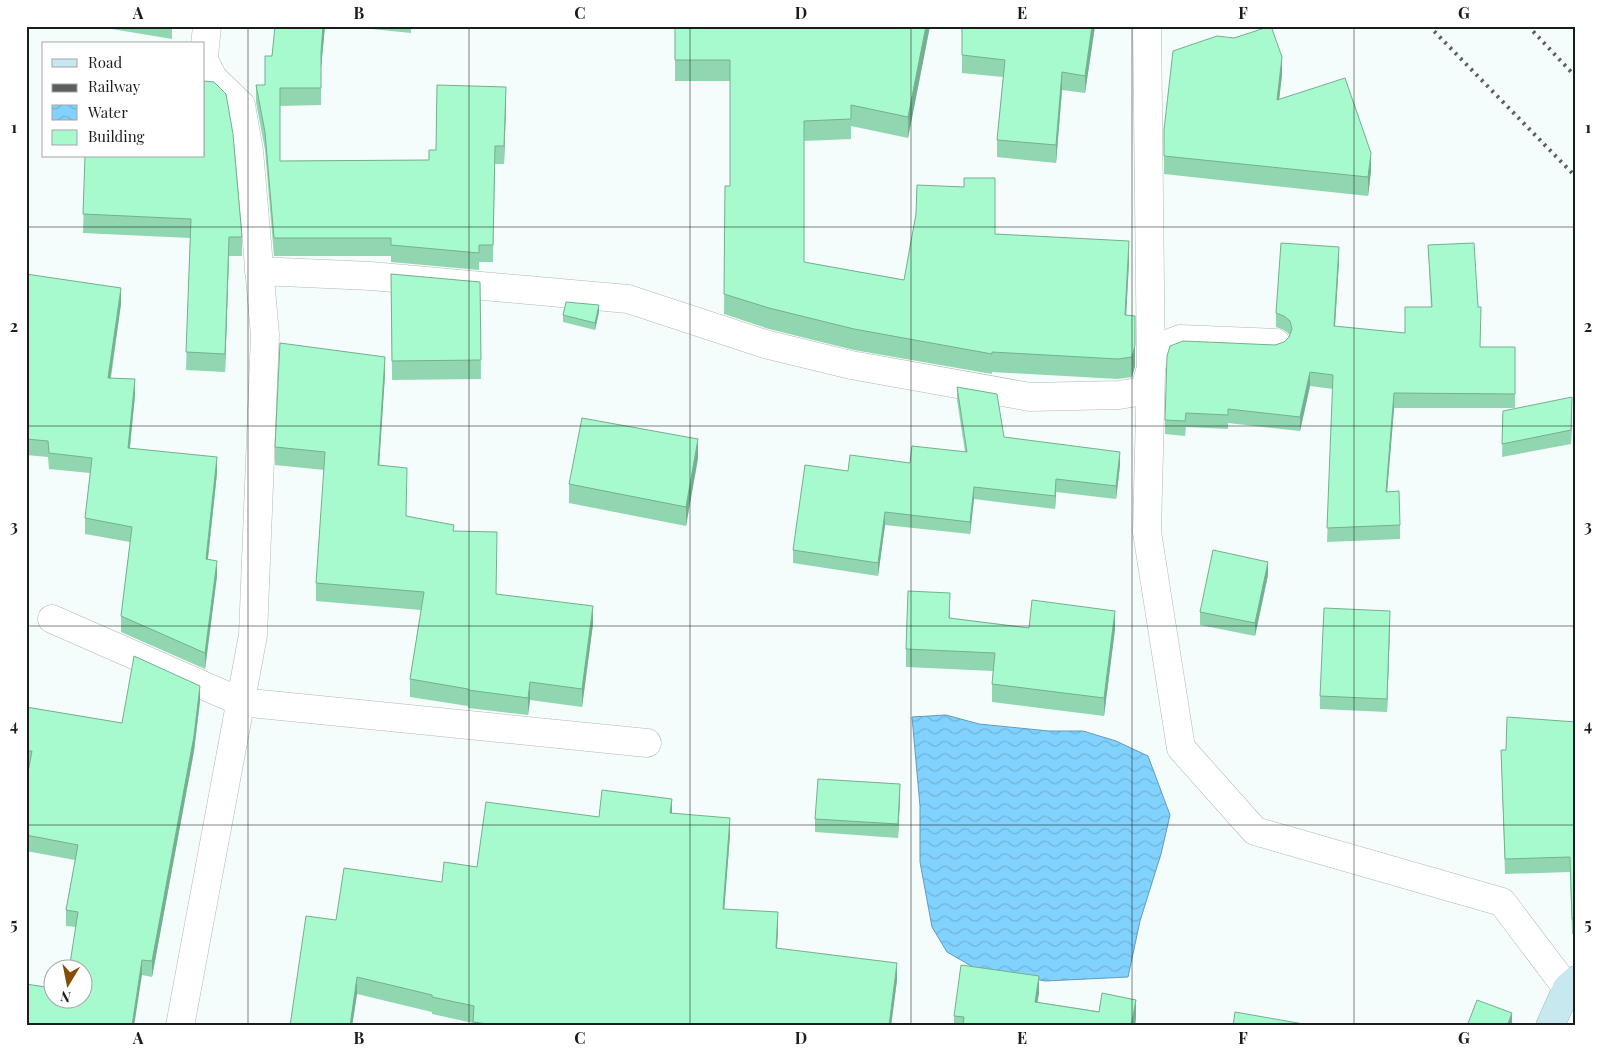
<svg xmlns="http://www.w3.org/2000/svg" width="1602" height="1052" viewBox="0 0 1602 1052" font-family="'Playfair Display',serif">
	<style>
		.water { fill: url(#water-waves); stroke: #629cbb }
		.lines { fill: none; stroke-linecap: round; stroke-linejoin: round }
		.street-casing { stroke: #b0b8b6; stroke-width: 29 }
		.secondary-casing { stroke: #b0b8b6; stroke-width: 29 }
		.street { stroke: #fff; stroke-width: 28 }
		.secondary { stroke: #c6e8ee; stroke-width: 28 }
		.rail { stroke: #5a605f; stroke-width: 4; stroke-dasharray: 2.5 5; stroke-linecap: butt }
		.wall { fill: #90d7b1 }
		.shaded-wall { fill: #75af90 }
		.building { fill: #a7face; stroke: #75af90 }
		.grid { fill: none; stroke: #191d1c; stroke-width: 1; stroke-opacity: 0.55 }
		.neatline { fill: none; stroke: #191d1c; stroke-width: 2 }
		.grid-label { font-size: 16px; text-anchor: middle; font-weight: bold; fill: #191d1c }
	</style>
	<defs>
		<pattern id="water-waves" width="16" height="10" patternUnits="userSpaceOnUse" patternTransform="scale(1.25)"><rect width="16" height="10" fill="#81d2ff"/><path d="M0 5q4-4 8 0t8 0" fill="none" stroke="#6fb4da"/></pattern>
	</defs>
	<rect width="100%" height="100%" fill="#f4fdfb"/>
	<path class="water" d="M946,715l33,9 70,7h34l33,10 32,15 22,59 -9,39 -21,67 -12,56 -83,4 -72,-14 -26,-15 -15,-25 -12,-65v-56l-8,-89z"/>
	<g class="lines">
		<g class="street-casing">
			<g id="street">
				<path d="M1147,26l4,346 -4,160 34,216 74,83 247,71 65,86"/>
				<path d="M204,56l3,-30"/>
				<path d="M259,271l112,5 257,23 137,45 86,21 179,32 89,-2 25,-4 13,-43 23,-9 96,4"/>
				<path d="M52,619l189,83 406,41"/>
				<path d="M180,1026l73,-391 12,-300 -16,-184 -8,-46 -28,-27 -9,-18"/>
			</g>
		</g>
		<g class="secondary-casing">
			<path id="secondary" d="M1550,1026l17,-38 9,-8"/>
		</g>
		<use href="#street" class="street"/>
		<use href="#secondary" class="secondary"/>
		<g class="rail">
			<path d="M1429,26l147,151"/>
			<path d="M1528,26l48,51"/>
		</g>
	</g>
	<g class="wall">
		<path d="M94,26h78v13z"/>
		<path d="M275,26h50l-4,41v38l-41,1v55l149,-1 7,-10 70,-46 -2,60h-9l-2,98h-14v8l-88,-8v-6h-117l-9,-106 -9,-48v-17h9l7,-29z"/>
		<path d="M342,26h69v7z"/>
		<path d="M675,26h255l-22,112 -57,-12v13l-47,2v121l100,18 91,-46 134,28 -3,54 9,50 -3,11 -14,2 -126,-7v2l-138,-24 -85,-21 -45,-15 1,-128h5v-105h-55z"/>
		<path d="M962,26h133l-10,67 -23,-3 -6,73 -59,-6v-17l6,-63 -41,-4z"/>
		<path d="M1282,75l-3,24 92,72 -3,25 -204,-22v-44z"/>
		<path d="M85,156l157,81v19h-13l-4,116 -39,-2 4,-132 -107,-5z"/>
		<path d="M1428,245l52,102h35v61h-121l-7,84 13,33v14l-73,3 6,-153 -23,-3 -10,45 -72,-8v6l-42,-2 -1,9 -20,-2v-14l110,-75 9,-3 5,-5 1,-2 -6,-5 -8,-3v-14l63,-52 -4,66 70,6 26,-26z"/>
		<path d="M26,274l95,30 -10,74 24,17 -5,53 87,25 -9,86 9,17 -12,93 -84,-37v-16l9,-74 -45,-8v-16l5,-45 -41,-4 -1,-12 -22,-2z"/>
		<path d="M391,274l89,8 1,97 -89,1z"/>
		<path d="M599,312l-4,18 -32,-8v-7z"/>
		<path d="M385,374l-6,91 28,51 47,15 43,63 96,30 -11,83 -52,-7 -2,15 -60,-7v-2l-58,-9v-18l11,-69 -105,-9v-18l8,-113 -49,-5v-18z"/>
		<path d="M957,387l47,50 116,28 -4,34 -60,-7 -1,17 -81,-10 -4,35 -85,-9 -7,51 -85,-13v-13l55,-79 62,-8 55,-11 -8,-52z"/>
		<path d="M1503,411h69l-1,33 -69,13z"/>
		<path d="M698,458l-12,68 -117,-23v-19z"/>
		<path d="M1268,575l-13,61 -55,-11v-13z"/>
		<path d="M950,611v7l79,10 86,1 -11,87 -112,-14v-18l1,-13 -87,-4v-18z"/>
		<path d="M1390,624l-3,88 -67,-3v-13z"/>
		<path d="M200,701l-6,50 -42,226 -10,-2 -60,25 -6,-73 -10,-1v-16l9,-50 -49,-9v-68l3,-16h-3v-60l96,16z"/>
		<path d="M1576,722v212h-4l-2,-62 -65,2 -4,-124h5z"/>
		<path d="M900,797l-2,41 -83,-6v-13z"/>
		<path d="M672,814l58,21 -6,74 54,20 -1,19 120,32 -6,46h-418v-3l-41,-9v-2l-75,-18 -5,32h-62l46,-106 106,-38 157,-65z"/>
		<path d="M1576,992v21l-3,-1v-15z"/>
		<path d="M1039,993l-2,9 99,15 -1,9h-181v-10z"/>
	</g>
	<g class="shaded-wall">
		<path d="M323,26h2l-4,43v-17z"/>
		<path d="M926,26h4l-22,112v-21z"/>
		<path d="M1092,26h3l-10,67v-17z"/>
		<path d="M1282,57v18l-5,43v-18z"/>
		<path d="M1062,72v18l-6,73v-18z"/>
		<path d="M506,87v17l-2,60v-18z"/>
		<path d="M1371,153v18l-3,25v-19z"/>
		<path d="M229,237v19l-4,116v-18z"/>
		<path d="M1129,241v21l-4,74v-21z"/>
		<path d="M1339,247v14l-5,80v-15z"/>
		<path d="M121,288v16l-13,89v-15z"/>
		<path d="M599,305v7l-4,18v-7z"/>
		<path d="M1135,345v21l-3,11v-20z"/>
		<path d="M385,357v17l-7,109v-18z"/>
		<path d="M1310,372v14l-10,45v-14z"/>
		<path d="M135,379v16l-7,69v-16z"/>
		<path d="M1394,393v15l-8,98v-14z"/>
		<path d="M1572,397v14l-1,33v-14z"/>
		<path d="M698,439v19l-12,68v-19z"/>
		<path d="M1120,452v13l-4,34v-13z"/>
		<path d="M217,457v16l-11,102v-16z"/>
		<path d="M1056,479v13l-1,17v-13z"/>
		<path d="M974,487v12l-4,35v-12z"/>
		<path d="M885,512v13l-7,51v-13z"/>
		<path d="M217,561v15l-12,93v-16z"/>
		<path d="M1268,562v13l-13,61v-13z"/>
		<path d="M593,606v18l-11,83v-18z"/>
		<path d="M1115,611v18l-11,87v-18z"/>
		<path d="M1390,611v13l-3,88v-13z"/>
		<path d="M530,682v18l-2,15v-17z"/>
		<path d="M200,686v15l-6,50 -42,226v-16z"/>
		<path d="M900,784v13l-2,41v-14z"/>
		<path d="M672,799v17l-2,-3z"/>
		<path d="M730,818v17l-7,91v-17z"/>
		<path d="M778,912v17l-2,36v-17z"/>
		<path d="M142,960v15l-8,51h-2z"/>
		<path d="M897,963v17l-6,46h-2z"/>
		<path d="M1039,976v17l-4,26v-17z"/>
		<path d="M357,977v17l-5,32h-2z"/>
		<path d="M1136,1000v17l-1,9h-4z"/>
		<path d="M1512,1013v13h-5z"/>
	</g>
	<g class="building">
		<path d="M275,26h48l-2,26v36h-41v73l149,-1v-10h7l1,-65 69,2 -2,59h-9l-2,99h-14v8l-88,-8v-7h-117l-9,-106 -9,-47h9v-29h7z"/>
		<path d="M675,26h251l-18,91 -57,-12v14l-47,2v141l100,18 12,-66 1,-29 47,2v-9h31v56l134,7 -4,74 10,1v29l-3,12 -14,2 -126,-7v2l-138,-25 -85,-21 -45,-14 1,-108h5v-126h-55z"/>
		<path d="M962,26h130l-7,50 -23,-4 -6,73 -59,-5 8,-80 -43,-5z"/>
		<path d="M1271,26l11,31 -5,43 68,-22 26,75 -3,24 -204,-21v-26l9,-79 44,-15 17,2z"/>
		<path d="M204,81l10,1 12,12 7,40 9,103h-13l-4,117 -39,-2 5,-133 -108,-5 2,-58h119z"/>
		<path d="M1281,243l58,4 -5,79 71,7v-26h27l-4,-62 46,-2 4,64h3l-1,40h35v47l-121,-1 -8,99 13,-1 1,34 -73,3 6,-153 -23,-3 -10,45 -72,-8v6l-42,-2 -1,8 -20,-1 2,-64 3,-10 13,-5 92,4 9,-3 5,-5 3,-8 -2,-8 -6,-5 -8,-3z"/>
		<path d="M26,274l95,14 -13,90 27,1 -7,69 89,9 -11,102 11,2 -12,92 -84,-37 11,-89 -47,-9 7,-60 -43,-5 -1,-12 -22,-2z"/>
		<path d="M391,274l89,8 1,78 -89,1z"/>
		<path d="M566,302l33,3 -4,18 -32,-8z"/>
		<path d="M280,343l105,14 -7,108 29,3 -1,48 48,9 -1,6 44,1 -1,62 97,12 -11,83 -52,-7 -2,16 -60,-8v-1l-58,-10 14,-87 -108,-9 9,-131 -50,-5z"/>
		<path d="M957,387l40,7 7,43 116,15 -4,34 -60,-7 -1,17 -81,-9 -4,35 -85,-10 -7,51 -85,-13 12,-85 43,6 2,-16 60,8 2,-17 55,6z"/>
		<path d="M1572,397l-1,33 -69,14 1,-33z"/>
		<path d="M582,418l116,21 -12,68 -117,-23z"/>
		<path d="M1213,550l55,12 -13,61 -55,-11z"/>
		<path d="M908,591l42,2 -1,25 80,10 3,-28 83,11 -11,87 -112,-14 3,-31 -89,-4z"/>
		<path d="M1324,608l66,3 -3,88 -67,-3z"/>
		<path d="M134,656l66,30 -6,50 -42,225 -10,-1 -10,66h-106v-42l26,4v12h30v-30h-13l9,-58 -12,-2 12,-65 -52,-10v-52l6,-32h-6v-44l96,16z"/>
		<path d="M1507,717l69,5v197h-4l-2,-62 -65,2 -4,-109h5z"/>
		<path d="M818,779l82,5 -2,40 -83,-5z"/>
		<path d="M602,790l70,9 -2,14 60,5 -7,91 55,3 -2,36 121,15 -8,63h-387l-29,-4 1,-16 -42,-9v-2l-75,-18 -7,49h-60l16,-110 30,4 8,-52 98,14 2,-20 33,5 9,-65 113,15z"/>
		<path d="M961,965l78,11 -4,26 64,10 3,-19 34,7 -5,26h-168l1,-9 -10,-1z"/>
		<path d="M1477,1000l35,13 -5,13h-40z"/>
		<path d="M1235,1012l80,14h-82z"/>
	</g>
	<path class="grid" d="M248,26v1000M469,26v1000M690,26v1000M911,26v1000M1132,26v1000M1354,26v1000M26,227h1550M26,426h1550M26,626h1550M26,825h1550"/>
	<rect width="1602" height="1052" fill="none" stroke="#ffffff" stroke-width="55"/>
	<rect x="42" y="42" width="162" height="115" fill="#ffffff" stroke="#a3a5a4"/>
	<rect x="52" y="59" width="25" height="8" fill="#c6e8ee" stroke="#a3a5a4"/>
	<text x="88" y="68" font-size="15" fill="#191d1c">Road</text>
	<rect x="52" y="84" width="25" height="8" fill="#5a605f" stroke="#a3a5a4"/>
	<text x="88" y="92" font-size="15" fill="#191d1c">Railway</text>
	<rect x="52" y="105" width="25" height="15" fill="url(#water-waves)" stroke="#a3a5a4"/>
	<text x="88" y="118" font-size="15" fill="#191d1c">Water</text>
	<rect x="52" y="130" width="25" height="15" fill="#a7face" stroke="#a3a5a4"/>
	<text x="88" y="142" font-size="15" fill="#191d1c">Building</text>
	<g transform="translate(68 984) rotate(190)"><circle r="24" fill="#ffffff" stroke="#a3a5a4"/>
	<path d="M0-4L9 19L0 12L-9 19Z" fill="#864c03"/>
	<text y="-8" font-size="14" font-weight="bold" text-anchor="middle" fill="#191d1c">N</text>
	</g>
	<rect x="28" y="28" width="1546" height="996" class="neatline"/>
	<g class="grid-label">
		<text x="138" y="19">A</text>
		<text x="359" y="19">B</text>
		<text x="580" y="19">C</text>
		<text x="801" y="19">D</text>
		<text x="1022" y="19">E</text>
		<text x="1243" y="19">F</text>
		<text x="1464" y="19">G</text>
		<text x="14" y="133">1</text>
		<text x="1588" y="133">1</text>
		<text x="14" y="332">2</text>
		<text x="1588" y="332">2</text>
		<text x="14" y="532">3</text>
		<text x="1588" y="532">3</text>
		<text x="14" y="731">4</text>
		<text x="1588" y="731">4</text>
		<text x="14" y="930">5</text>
		<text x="1588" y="930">5</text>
		<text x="138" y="1044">A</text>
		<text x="359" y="1044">B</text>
		<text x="580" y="1044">C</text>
		<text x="801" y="1044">D</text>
		<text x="1022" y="1044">E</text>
		<text x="1243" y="1044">F</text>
		<text x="1464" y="1044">G</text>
	</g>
</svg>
